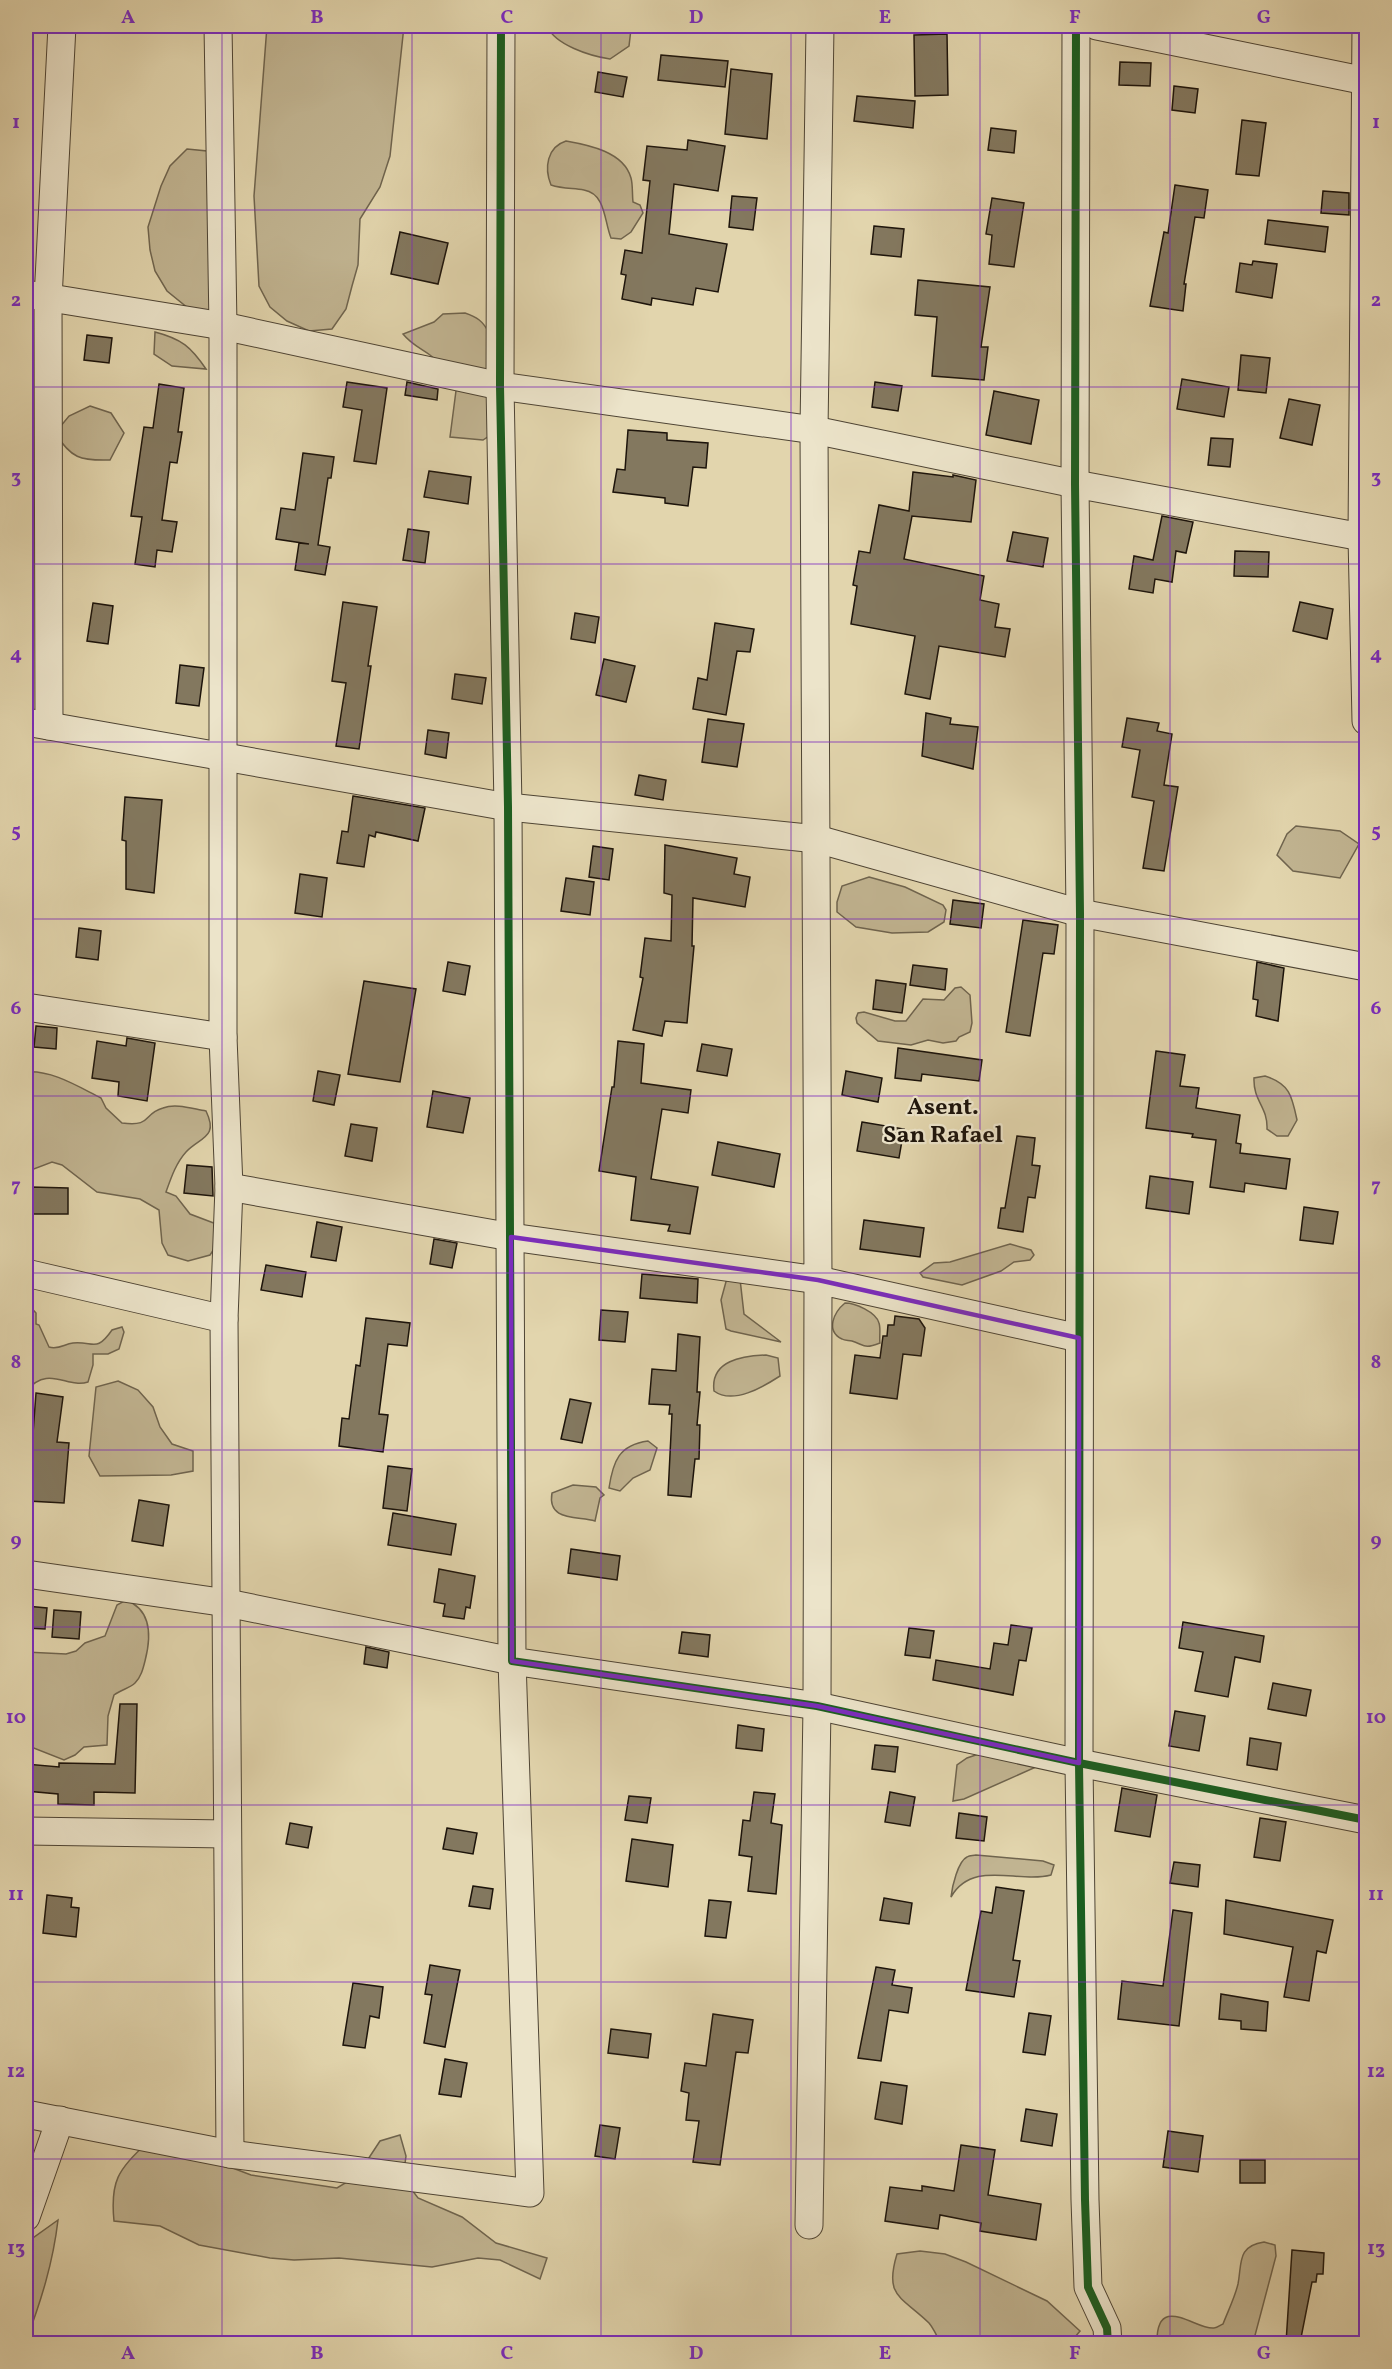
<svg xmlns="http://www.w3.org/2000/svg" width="1392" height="2369" viewBox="0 0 1392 2369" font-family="Vollkorn,serif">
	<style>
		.green { fill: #c1b491; stroke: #6f644e; stroke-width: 1.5 }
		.building { fill: #83785f; stroke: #1d140b; stroke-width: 1.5 }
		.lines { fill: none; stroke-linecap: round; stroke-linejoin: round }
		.minor-casing { stroke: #4e4434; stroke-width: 29 }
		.minor { stroke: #ece4ca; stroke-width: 27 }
		.cycleway-casing { stroke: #ece4ca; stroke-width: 11 }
		.cycleway { stroke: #1b5e20; stroke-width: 8 }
		.marked { fill: none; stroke: #7b2cbf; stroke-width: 4.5; stroke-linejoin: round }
		.grid { fill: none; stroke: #7b2cbf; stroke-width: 1.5; stroke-opacity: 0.55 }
		.labels { text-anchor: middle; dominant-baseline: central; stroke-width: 4.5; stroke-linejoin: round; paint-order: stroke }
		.district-label { font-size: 24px; font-weight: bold; fill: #1d140b; stroke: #ece4ca }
		.neatline { fill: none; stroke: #7b2cbf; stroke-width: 2 }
		.grid-label { font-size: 20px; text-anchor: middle; font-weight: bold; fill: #7b2cbf }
	</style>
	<rect width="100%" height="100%" fill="#e2d5ad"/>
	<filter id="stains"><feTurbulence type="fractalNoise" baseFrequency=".00333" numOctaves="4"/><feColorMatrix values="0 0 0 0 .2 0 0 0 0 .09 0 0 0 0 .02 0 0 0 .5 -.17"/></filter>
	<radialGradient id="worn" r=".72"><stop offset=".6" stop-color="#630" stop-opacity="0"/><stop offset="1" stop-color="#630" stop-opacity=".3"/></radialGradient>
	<g class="green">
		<path d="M267,26h137l-14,130 -10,31 -20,32 -2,46 -6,21 -6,23 -14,20 -23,2 -22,-10 -17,-14 -11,-21 -5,-90z"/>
		<path d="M547,26h77l7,3 -2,17 -19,13c-20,-3 -55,-14 -63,-33z"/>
		<path d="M566,141c23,4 58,11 65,37 2,7 1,16 2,24l7,3 3,8 -12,19 -10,7 -10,-1c-7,-17 -5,-44 -27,-48 -11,-2 -21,-1 -33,-5 -7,-17 -4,-38 15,-44z"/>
		<path d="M187,149l20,2 12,162 -31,-5 -21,-17 -12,-20 -5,-21 -2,-23 13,-41 9,-20z"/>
		<path d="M465,313c12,4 18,8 24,20l3,101 -9,6 -33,-3 7,-54c-7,-11 -16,-20 -27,-28 -10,-7 -19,-11 -27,-21l31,-12 9,-8z"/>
		<path d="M155,332c27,7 36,15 51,37l-34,-3 -18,-12z"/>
		<path d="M90,406l21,7 13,20 -14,27c-30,1 -39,-2 -55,-27l14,-17z"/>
		<path d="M1296,826l44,5 19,13 -19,34 -47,-7 -16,-16 10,-21z"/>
		<path d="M869,877l36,10 38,18 3,5 -2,12 -16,10 -36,1 -36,-6 -19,-15v-10l5,-16z"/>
		<path d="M961,987l9,8 2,28 -2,9 -11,5 -3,4 -13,2 -15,-3 -17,5 -33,-4 -21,-18 -1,-5 2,-5 6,-1 31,9h11l17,-22 21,1 11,-12z"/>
		<path d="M26,1072c26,-2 51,14 75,26l5,10 16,15c31,4 20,-9 41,-15 13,-5 30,1 43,3 13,27 -6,26 -20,41 -10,11 -15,26 -20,40l10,4 14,18 29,11 -3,21 -6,9 -22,6 -20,-6 -6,-12 -3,-33 -19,-11 -43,-7 -35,-27 -10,-3 -26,10z"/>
		<path d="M1265,1076c25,8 27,20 32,44l-9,16h-11l-10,-7c1,-22 -14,-28 -13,-51z"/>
		<path d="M1010,1244l21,6 3,5 -4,5 -16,2 -13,9 -39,14 -39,-8 -3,-4 14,-10 16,-1z"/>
		<path d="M727,1278l13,1 4,35 37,28 -50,-11 -5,-2 -5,-29z"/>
		<path d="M26,1302l10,11v11l3,1 10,22c10,3 15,-3 24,-4 21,-2 23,10 39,-13l10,-3 2,5 -5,17 -11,5h-15v11l-5,17c-21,7 -39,-18 -62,9v-35l6,-7 -2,-11 -4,-7z"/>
		<path d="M845,1303c10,0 31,9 34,20 2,6 0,15 1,20 -16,6 -14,3 -28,-2 -3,-1 -7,0 -10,-2 -17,-8 -8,-27 3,-36z"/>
		<path d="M766,1355l12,3 2,18c-17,11 -47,29 -66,15 -4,-31 29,-35 52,-36z"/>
		<path d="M118,1381l20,9 15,17 7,20 12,17 21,7v20l-22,4 -71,1 -11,-20 7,-69z"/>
		<path d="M648,1441l9,7 -7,22 -17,8 -13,13 -11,-3c4,-27 10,-43 39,-47z"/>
		<path d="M573,1485l23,2 8,8 -4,3 -5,23c-19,-5 -48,0 -43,-28z"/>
		<path d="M126,1600c26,10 25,38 19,61 -2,8 -4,16 -10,22 -5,5 -14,7 -21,12l-6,21 -1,29 -23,2 -9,8 -11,5 -38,-15v-93l40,2 10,-3 9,-8 20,-7 12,-31z"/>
		<path d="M999,1747l37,20 -72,32 -11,2 4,-36 10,-7z"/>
		<path d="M976,1855l67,6 11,4 -3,10c-33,9 -78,-16 -100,22 1,-10 7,-36 16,-40 3,-2 6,-1 9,-2z"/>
		<path d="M400,2135l6,21 -3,22 15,20 44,19 34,26 51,15 -7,21 -40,-19 -22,-2 -46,9 -93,-9 -45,2 -24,-2 -71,-13 -39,-19 -46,-5c-4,-39 4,-52 33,-78l62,16 42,16 86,13 20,-12 23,-35z"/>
		<path d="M58,2220c-5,43 -17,81 -32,121v-98z"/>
		<path d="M1264,2242l11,3 1,11 -23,87h-96c-1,-52 40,-12 57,-15 4,0 6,-3 9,-4 5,-13 12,-27 15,-40 4,-21 -1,-38 26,-42z"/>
		<path d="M920,2251l25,3 21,8 81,39 33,30 -10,12h-129c-4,-6 -7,-14 -12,-20 -28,-27 -45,-26 -32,-69z"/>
	</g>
	<g class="building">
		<path d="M947,34l1,61 -33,1 -1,-61z"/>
		<path d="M661,55l67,6 -3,26 -67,-7z"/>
		<path d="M1120,62l31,1 -1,23 -31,-1z"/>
		<path d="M731,69l41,5 -5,65 -42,-5z"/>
		<path d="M598,72l29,5 -4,20 -28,-5z"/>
		<path d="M1174,86l24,3 -3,24 -23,-3z"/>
		<path d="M857,96l58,5 -2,27 -59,-7z"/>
		<path d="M1242,120l24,3 -7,53 -23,-2z"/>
		<path d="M991,128l25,3 -2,22 -26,-3z"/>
		<path d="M688,140l37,6 -7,45 -44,-7 -5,50 58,10 -9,48 -22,-4 -3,17 -41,-7 -1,7 -29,-6 4,-24 -5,-1 4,-24 17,3 8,-72 -7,-1 4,-34 40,4z"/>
		<path d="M1175,185l33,5 -4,28 -9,-1 -11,67h2l-3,27 -33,-5 14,-74 4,1z"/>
		<path d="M1323,191l26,2v22l-28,-2z"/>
		<path d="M732,196l25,2 -4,32 -24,-3z"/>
		<path d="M992,198l32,5 -10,64 -25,-3 3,-29 -6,-1z"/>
		<path d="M1268,220l60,7 -3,25 -60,-8z"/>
		<path d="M874,226l30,3 -3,28 -30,-3z"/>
		<path d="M400,232l48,11 -10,41 -47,-10z"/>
		<path d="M1253,261l24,3 -5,34 -36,-6 4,-29 12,2z"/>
		<path d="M918,280l72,7 -9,60h7l-4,33 -52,-4 5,-59 -22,-2z"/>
		<path d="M87,335l25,3 -3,25 -25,-3z"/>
		<path d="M1241,355l29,3 -4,35 -28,-3z"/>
		<path d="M1182,379l47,8 -5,30 -47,-8z"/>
		<path d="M347,382l40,6 -11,76 -22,-3 8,-51 -19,-3z"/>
		<path d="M407,382l31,7 -1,11 -32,-5z"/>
		<path d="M875,382l27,4 -4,25 -26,-4z"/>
		<path d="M159,384l25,4 -6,44h4l-5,31 -7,-1 -8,58 15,2 -5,30 -15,-2 -2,17 -20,-3 7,-47 -11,-1 13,-89 9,1z"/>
		<path d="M994,391l45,9 -8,44 -45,-9z"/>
		<path d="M1289,399l31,6 -8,40 -32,-7z"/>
		<path d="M628,430l39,3v7l41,3 -2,25 -13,-1 -5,39 -23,-3v-5l-52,-6 4,-23 8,1z"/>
		<path d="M1211,438l22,1 -3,28 -22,-2z"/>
		<path d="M303,453l31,4 -3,21h-3l-10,67 12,2 -5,28 -30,-5 4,-27 10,1 -33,-5 5,-31 14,2z"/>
		<path d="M429,471l42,6 -3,27 -44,-7z"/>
		<path d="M913,472l40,5v-2l23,5 -5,42 -59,-6 -8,43 80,17 -4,24 19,4 -4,23 15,2 -5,28 -66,-11 -9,53 -25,-5 10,-58 -64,-12 6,-38 -4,-1 6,-34 11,2 9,-48 30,6z"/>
		<path d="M1162,516l31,6 -7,31 -10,-2 -4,31 -17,-3 -2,14 -24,-4 5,-33 19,4z"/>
		<path d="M408,529l21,3 -4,31 -22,-3z"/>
		<path d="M1013,532l35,6 -5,29 -36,-6z"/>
		<path d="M1235,551l34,1 -1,25 -34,-1z"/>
		<path d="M343,602l34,5 -9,59h3l-12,83 -23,-3 10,-63 -14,-2z"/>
		<path d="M1300,602l33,7 -6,30 -34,-8z"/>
		<path d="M93,603l20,3 -5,38 -21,-3z"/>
		<path d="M575,613l24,4 -4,26 -24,-4z"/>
		<path d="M715,623l39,6 -4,23 -13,-1 -11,64 -33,-6 5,-31 9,2z"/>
		<path d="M604,659l31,7 -9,36 -30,-7z"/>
		<path d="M180,665l24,3 -5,38 -23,-3z"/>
		<path d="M455,674l31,4 -4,26 -30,-5z"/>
		<path d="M926,713l25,5 -1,6 28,3 -5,42 -51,-13z"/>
		<path d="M1127,718l32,5 -2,8 15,3 -8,51 14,2 -14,84 -21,-3 11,-67 -22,-4 8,-47 -18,-3z"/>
		<path d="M708,719l36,5 -7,43 -35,-5z"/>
		<path d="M428,730l21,3 -3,25 -21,-4z"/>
		<path d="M639,775l27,5 -3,20 -28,-5z"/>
		<path d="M353,796l72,12 -7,33 -42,-9 -1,5 -6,-2 -5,32 -27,-4 5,-32 6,1z"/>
		<path d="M125,797l37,3 -8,93 -28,-4v-48l-4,-1z"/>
		<path d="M665,845l72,13 -3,16 16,3 -5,30 -52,-9 -1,48h2l-7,77 -22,-2 -3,15 -29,-6 10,-52 -3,-1 5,-39 26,3 1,-46 -8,-2z"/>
		<path d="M593,846l20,3 -4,31 -20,-3z"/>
		<path d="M300,874l27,4 -5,39 -27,-4z"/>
		<path d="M566,878l28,4 -4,33 -29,-4z"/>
		<path d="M953,900l31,4 -3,24 -31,-4z"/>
		<path d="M1023,920l35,5 -4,29 -11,-1 -13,83 -24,-4z"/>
		<path d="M79,928l22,3 -3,29 -22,-3z"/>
		<path d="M448,962l22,4 -5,29 -22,-4z"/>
		<path d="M1257,962l27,6 -6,53 -22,-5 2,-16 -5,-1z"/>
		<path d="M913,965l34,4 -2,21 -35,-5z"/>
		<path d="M876,980l30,4 -4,29 -29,-4z"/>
		<path d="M364,981l52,8 -16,93 -52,-8z"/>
		<path d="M36,1026l21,2 -1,21 -22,-2z"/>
		<path d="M127,1038l28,5 -8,58 -29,-5 1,-14 -27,-4 5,-37 29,5z"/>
		<path d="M618,1041l26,3 -3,39 50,7 -3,23 -26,-4 -11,70 47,8 -8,47 -22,-3 2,-6 -39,-5 5,-43 -37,-6 13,-84h2z"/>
		<path d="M702,1044l30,5 -5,27 -30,-5z"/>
		<path d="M898,1048l84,12 -3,21 -57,-7 -1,7 -26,-3z"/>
		<path d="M1156,1051l29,4 -5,31 19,2 -3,20 44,7 -4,28 5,1 -1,9 50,6 -4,30 -41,-6 -1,9 -34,-5 6,-47 -24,-3 1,-3 -47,-6z"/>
		<path d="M318,1071l22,4 -6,30 -21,-4z"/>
		<path d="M846,1071l36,7 -4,24 -36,-7z"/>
		<path d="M433,1091l37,7 -7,35 -36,-6z"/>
		<path d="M862,1122l42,7 -5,29 -42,-7z"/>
		<path d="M351,1124l26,4 -5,33 -27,-5z"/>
		<path d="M1017,1136l18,2 -3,27 8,1 -5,32 -7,-1 -5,35 -25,-4 3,-20h4z"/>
		<path d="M718,1142l62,12 -6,33 -62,-12z"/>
		<path d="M187,1165l25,2 1,29 -29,-3z"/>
		<path d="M1150,1176l43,6 -4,32 -43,-6z"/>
		<path d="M31,1187l37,1v26h-38z"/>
		<path d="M1304,1207l34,5 -5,32 -33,-4z"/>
		<path d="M864,1220l60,8 -4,29 -60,-8z"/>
		<path d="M317,1222l25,5 -6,34 -25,-4z"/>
		<path d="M434,1239l23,4 -5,25 -22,-4z"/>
		<path d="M266,1265l40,7 -4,25 -41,-7z"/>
		<path d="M642,1274l56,5 -1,24 -57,-5z"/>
		<path d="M601,1310l27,2 -3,30 -26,-2z"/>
		<path d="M895,1316l24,3 6,9 -4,28 -18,-2 -6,45 -47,-6 5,-38 25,3 3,-22h4l1,-11h6z"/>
		<path d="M366,1318l44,5 -3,23 -19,-2 -9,70 9,1 -5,37 -44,-6 3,-28 7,1 7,-54 4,1z"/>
		<path d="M678,1334l22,3 -3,55h3l-3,33h3l-1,34h-4l-4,38 -23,-2 4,-81h-3l1,-9 -21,-1 3,-35 24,2z"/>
		<path d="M36,1393l27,4 -6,45 12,1 -5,60 -36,-2z"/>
		<path d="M570,1399l21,4 -9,40 -21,-4z"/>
		<path d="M388,1466l24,3 -5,42 -24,-3z"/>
		<path d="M139,1500l30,5 -6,41 -31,-5z"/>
		<path d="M393,1513l63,11 -5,31 -63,-10z"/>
		<path d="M571,1549l49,7 -3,24 -49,-7z"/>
		<path d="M439,1569l36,7 -5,32 -4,-1 -2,12 -21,-3 2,-12 -11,-2z"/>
		<path d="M26,1606l21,2 -2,21 -19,-1z"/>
		<path d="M54,1610l27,2 -2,27 -27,-2z"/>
		<path d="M1183,1622l81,14 -4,26 -25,-5 -7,40 -33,-6 8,-39 -24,-4z"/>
		<path d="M1011,1625l21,3 -6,33 -7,-1 -6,35 -80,-15 3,-20 54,9 4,-26 14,2z"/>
		<path d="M909,1628l25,3 -4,27 -25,-3z"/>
		<path d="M682,1632l28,3 -2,22 -29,-4z"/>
		<path d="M366,1647l23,5 -2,16 -23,-4z"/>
		<path d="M1273,1683l38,7 -5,26 -38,-7z"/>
		<path d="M120,1704h17l-2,89 -41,-1v13l-36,-1v-10l-32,-3v-27l33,3v-4l56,1z"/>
		<path d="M1175,1711l30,5 -6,35 -30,-5z"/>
		<path d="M738,1725l26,4 -2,22 -26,-3z"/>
		<path d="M1250,1738l31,5 -4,27 -30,-5z"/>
		<path d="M875,1745l23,2 -3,25 -23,-3z"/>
		<path d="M1122,1788l35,7 -7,42 -35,-6z"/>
		<path d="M754,1792l21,2 -4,29 11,2 -6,69 -28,-3 4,-34 -13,-2 4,-35 7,1z"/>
		<path d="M890,1792l25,5 -5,29 -25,-4z"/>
		<path d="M629,1796l22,2 -4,25 -22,-3z"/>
		<path d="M959,1813l28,4 -3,24 -28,-3z"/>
		<path d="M1260,1818l26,4 -6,39 -26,-4z"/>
		<path d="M290,1823l22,4 -4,21 -22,-4z"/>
		<path d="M447,1828l30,5 -4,21 -30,-5z"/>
		<path d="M632,1839l41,6 -5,42 -42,-6z"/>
		<path d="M1174,1862l26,3 -2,22 -28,-4z"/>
		<path d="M473,1886l20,3 -3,20 -21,-3z"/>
		<path d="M996,1887l28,4 -11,69 7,1 -6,36 -48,-7 15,-79 11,2z"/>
		<path d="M47,1895l25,3 -1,9 8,1 -3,29 -33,-4z"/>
		<path d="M884,1898l28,5 -3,21 -29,-4z"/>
		<path d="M709,1900l22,2 -5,36 -21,-2z"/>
		<path d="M1226,1900l107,20 -7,33 -9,-2 -8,50 -25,-4 9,-50 -69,-13z"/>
		<path d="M1173,1910l19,3 -13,113 -61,-7 4,-38 41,5z"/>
		<path d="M430,1965l30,5 -15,77 -21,-4 8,-48 -7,-1z"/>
		<path d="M876,1967l19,3 -3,15 20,3 -4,25 -19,-3 -8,51 -23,-3z"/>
		<path d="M353,1983l30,4 -4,31 -9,-2 -5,32 -22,-3z"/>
		<path d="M1221,1994l47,8 -2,29 -25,-2v-8l-22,-2z"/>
		<path d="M1029,2013l22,3 -6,39 -22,-3z"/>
		<path d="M713,2014l40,6 -5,33 -12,-1 -16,113 -27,-3 6,-41 -13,-1 3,-27 -8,-2 4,-28 21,3z"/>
		<path d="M611,2029l40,5 -3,24 -40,-5z"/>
		<path d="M445,2059l22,4 -6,34 -22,-3z"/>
		<path d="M881,2082l26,4 -5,38 -27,-5z"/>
		<path d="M1026,2109l31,5 -5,32 -31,-5z"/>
		<path d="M600,2125l20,3 -5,31 -20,-3z"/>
		<path d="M1168,2131l35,5 -5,36 -35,-5z"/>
		<path d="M961,2145l34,5 -7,45 53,9 -5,36 -56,-9 1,-8 -41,-8 -2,14 -53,-8 5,-34 32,4v-5l32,5z"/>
		<rect x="1240" y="2160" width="25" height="23"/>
		<path d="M1292,2250l32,3 -1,21h-6l-1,8h-4l-12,61h-14z"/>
	</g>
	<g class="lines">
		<g class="minor-casing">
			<g id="minor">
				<path d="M218,26l5,300v711l6,150 -5,132 6,835"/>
				<path d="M501,26l-1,360 8,421 4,854 305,45 262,57 287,57"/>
				<path d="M1076,26l-1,458 5,429 -1,850 6,437 3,87 19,41 1,16"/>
				<path d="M1097,26l269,55"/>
				<path d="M1366,26l-4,511 4,184"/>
				<path d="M26,294l197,32 277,60 314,44 261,54 287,53"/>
				<path d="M26,722l482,85 309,32 263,74 286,54"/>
				<path d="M49,726l-1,-427 14,-273"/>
				<path d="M26,1007l197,30"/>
				<path d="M229,1187l282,50 307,43 -4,-850 6,-404"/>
				<path d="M26,1273l198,46"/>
				<path d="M26,1574l201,29 285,58 18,532 -300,-39 -204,-40"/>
				<path d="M26,1831l201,3"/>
				<path d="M26,2217l34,-97"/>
				<path d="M809,2225l8,-519 1,-426 261,58"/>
			</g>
		</g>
		<use href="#minor" class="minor"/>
		<g class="cycleway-casing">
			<g id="cycleway">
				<path d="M501,26l-1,360 8,421 4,854 305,45 262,57 287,57"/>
				<path d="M1076,26l-1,458 5,429 -1,850 6,437 3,87 19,41 1,16"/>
			</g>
		</g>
		<use href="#cycleway" class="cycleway"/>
	</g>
	<path class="marked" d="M511,1237l307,43 261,58v425l-262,-57 -305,-45z"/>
	<path class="grid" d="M222,26v2318M412,26v2318M601,26v2318M791,26v2318M980,26v2318M1170,26v2318M26,210h1340M26,387h1340M26,564h1340M26,742h1340M26,919h1340M26,1096h1340M26,1273h1340M26,1450h1340M26,1627h1340M26,1805h1340M26,1982h1340M26,2159h1340"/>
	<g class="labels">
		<g class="district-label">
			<text x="943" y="1108">Asent.<tspan x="943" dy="28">San Rafael</tspan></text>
		</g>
	</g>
	<rect width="1392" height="2369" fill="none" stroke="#e2d5ad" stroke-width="66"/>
	<rect x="33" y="33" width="1326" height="2303" class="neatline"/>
	<g class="grid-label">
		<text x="128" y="23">A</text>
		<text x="317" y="23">B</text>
		<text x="507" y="23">C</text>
		<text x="696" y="23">D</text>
		<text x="885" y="23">E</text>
		<text x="1075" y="23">F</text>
		<text x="1264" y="23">G</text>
		<text x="16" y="128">1</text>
		<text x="1376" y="128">1</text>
		<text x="16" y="306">2</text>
		<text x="1376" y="306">2</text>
		<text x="16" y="483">3</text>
		<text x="1376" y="483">3</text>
		<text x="16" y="660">4</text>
		<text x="1376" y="660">4</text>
		<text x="16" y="837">5</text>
		<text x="1376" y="837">5</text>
		<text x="16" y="1014">6</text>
		<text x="1376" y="1014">6</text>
		<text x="16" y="1191">7</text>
		<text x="1376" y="1191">7</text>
		<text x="16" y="1368">8</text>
		<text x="1376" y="1368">8</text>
		<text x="16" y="1546">9</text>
		<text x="1376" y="1546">9</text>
		<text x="16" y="1723">10</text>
		<text x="1376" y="1723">10</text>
		<text x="16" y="1900">11</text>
		<text x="1376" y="1900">11</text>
		<text x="16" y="2077">12</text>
		<text x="1376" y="2077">12</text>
		<text x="16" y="2254">13</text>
		<text x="1376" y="2254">13</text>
		<text x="128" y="2359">A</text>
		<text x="317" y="2359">B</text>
		<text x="507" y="2359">C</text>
		<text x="696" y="2359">D</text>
		<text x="885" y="2359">E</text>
		<text x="1075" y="2359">F</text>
		<text x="1264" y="2359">G</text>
	</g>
	<rect width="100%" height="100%" filter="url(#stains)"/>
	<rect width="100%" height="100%" fill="url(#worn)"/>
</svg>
